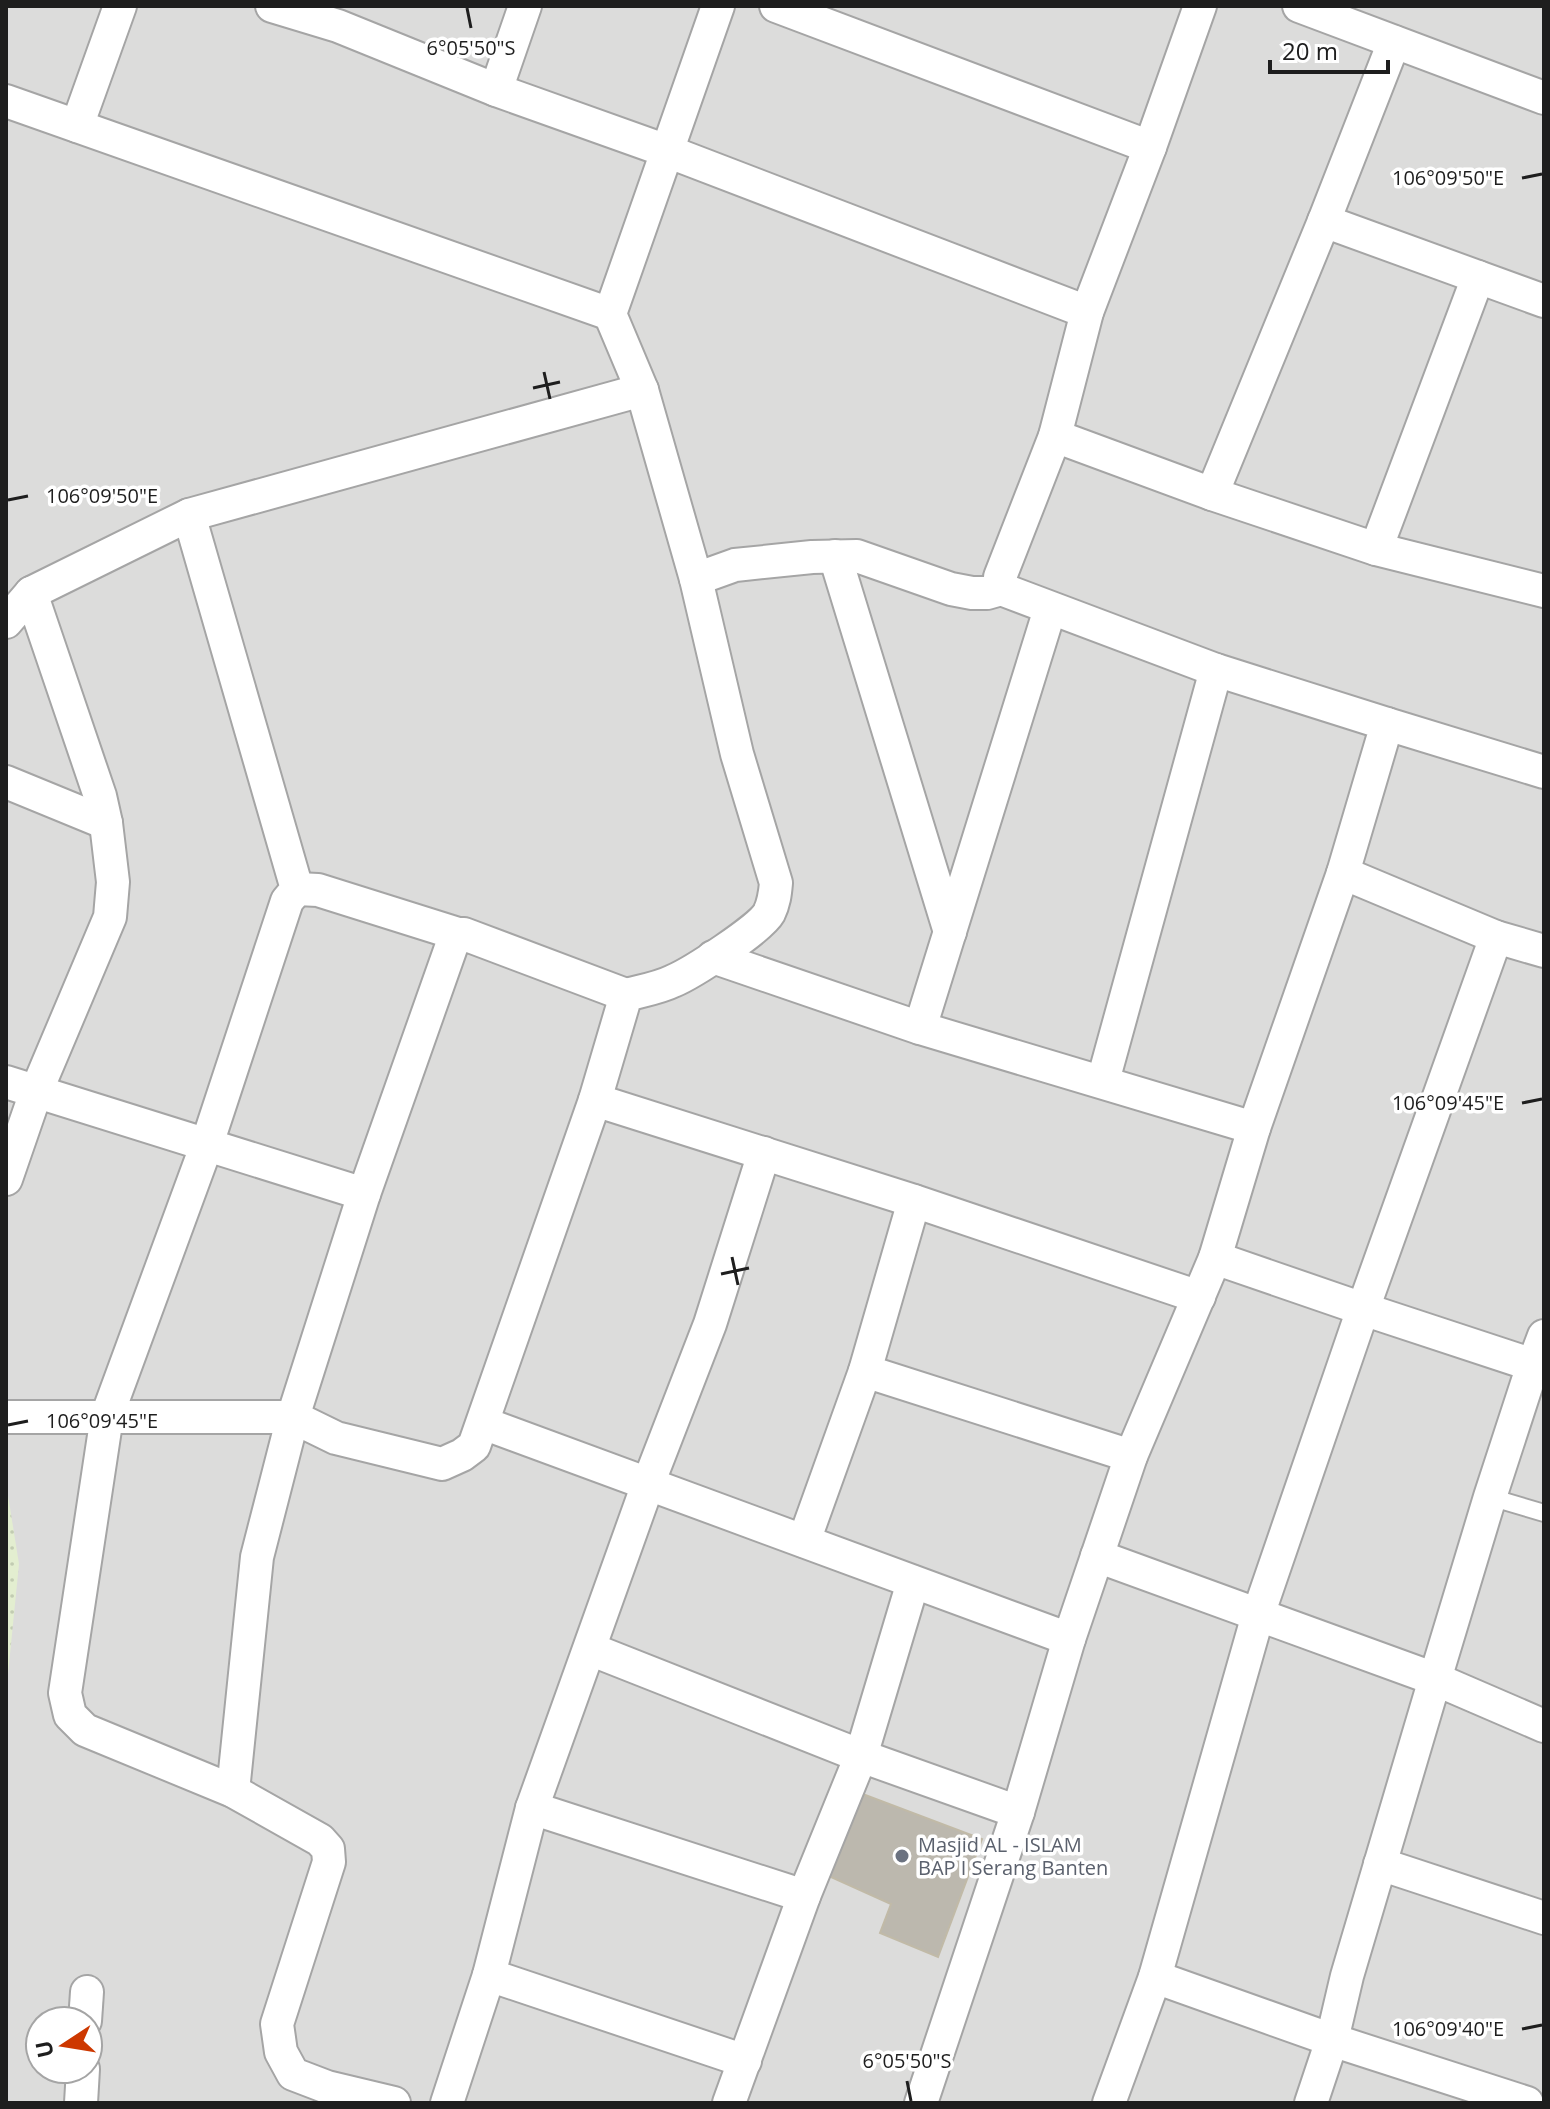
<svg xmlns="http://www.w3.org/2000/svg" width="1550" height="2109" viewBox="0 0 1550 2109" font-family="'Open Sans',sans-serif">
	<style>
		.residential { fill: #dcdcdb; fill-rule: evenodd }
		.farmland { fill: url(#farmland-dots) }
		.building { fill: #bcb8ae; stroke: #c1baa7; stroke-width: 2 }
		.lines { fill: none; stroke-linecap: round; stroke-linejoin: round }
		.lane-casing { stroke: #a5a5a5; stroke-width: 20 }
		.street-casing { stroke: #a5a5a5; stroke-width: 36 }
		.lane { stroke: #fff; stroke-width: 16 }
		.street { stroke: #fff; stroke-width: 32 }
		.ticks { fill: none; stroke: #1e1e1e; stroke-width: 3 }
		.worship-dot { fill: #6b7280; stroke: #fff; stroke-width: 3 }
		.labels { text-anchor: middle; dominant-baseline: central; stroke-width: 7; stroke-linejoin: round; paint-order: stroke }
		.worship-label { font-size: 20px; fill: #5b616d; stroke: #fff; text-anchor: start }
		.ticks-label { font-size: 20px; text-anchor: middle; fill: #1e1e1e; stroke: #fff; stroke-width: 7; stroke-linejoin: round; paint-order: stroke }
	</style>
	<defs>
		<pattern id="farmland-dots" width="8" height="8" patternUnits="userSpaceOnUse" patternTransform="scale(2)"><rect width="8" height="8" fill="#e3eed0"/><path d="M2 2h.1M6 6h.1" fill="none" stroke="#c2ccb2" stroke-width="1.8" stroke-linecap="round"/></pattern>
	</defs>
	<rect width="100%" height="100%" fill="#efefe4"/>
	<path class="residential" d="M6,6h1538v2097h-1538zM40,2021h48v48h-48z"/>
	<path class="farmland" d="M6,1483l13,81 -13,130z"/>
	<path class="building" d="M852,1790l130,49 -44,118 -58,-24 11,-29 -69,-31z"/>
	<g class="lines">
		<g class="lane-casing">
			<path id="lane" d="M1490,1497l54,16"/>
		</g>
		<g class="street-casing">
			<g id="street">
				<path d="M272,6l66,20 158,64 171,61 420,161"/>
				<path d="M776,6l374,141"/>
				<path d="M1299,6l245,92"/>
				<path d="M496,90l29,-84"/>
				<path d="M6,101l604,213"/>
				<path d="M77,126l43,-120"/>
				<path d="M1324,221l220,80"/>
				<path d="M1055,436l157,58 164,55 168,42"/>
				<path d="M1212,494l112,-273 70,-179"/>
				<path d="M189,515l108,374 -10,12 -80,243 -100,272 -42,277 5,22 15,15 148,61 87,49 8,9 1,13 -52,162 4,28 12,22 34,13 67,16"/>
				<path d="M1376,549l102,-272"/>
				<path d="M835,556l115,376"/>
				<path d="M696,579l39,-14 77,-8 45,-1 94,33 21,4h15l14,-4 215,81 171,54 -44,149 -89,255"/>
				<path d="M1001,589l-1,-12 55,-141 32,-124 63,-165 50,-141"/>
				<path d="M31,593l158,-78 453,-125 -32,-76 108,-308"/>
				<path d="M6,622l25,-29 69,203 6,27 7,59 -3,35 -74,175 -30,87"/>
				<path d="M1387,724l157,48"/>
				<path d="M6,782l100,41"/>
				<path d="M1343,873l153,64 48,14"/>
				<path d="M297,889l21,1 140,44"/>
				<path d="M920,1028l130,-419"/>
				<path d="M1103,1081l113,-411"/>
				<path d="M6,1082l358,112 -71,223 -36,140 -24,234"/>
				<path d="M595,1100l319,101 285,96"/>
				<path d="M364,1194l90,-255 4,-5h6l162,61"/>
				<path d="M1533,1365l11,-29"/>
				<path d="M865,1371l266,85"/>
				<path d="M6,1417h287l43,21 106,26 20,-9 12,-9 121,-346 31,-105c15,-4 33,-7 47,-14 19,-8 87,-52 96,-68 5,-10 6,-19 7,-30l-39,-129 -41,-175 -54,-189"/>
				<path d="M483,1423l586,216 62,-183 84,-198 39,-130 -334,-100 -207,-71"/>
				<path d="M804,1541l61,-170 49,-170"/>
				<path d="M1097,1556l338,123 55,-182 43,-132 -170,-56 -148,-51"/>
				<path d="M590,1649l271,107 157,56"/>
				<path d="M532,1808l272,88"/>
				<path d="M1380,1864l164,54"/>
				<path d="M489,1975l256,86"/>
				<path d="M1155,1977l177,63 195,63"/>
				<path d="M85,2021l2,-29"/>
				<path d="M81,2103l2,-34"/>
				<path d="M447,2103l42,-128 43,-167 116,-324 62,-160 54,-171"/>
				<path d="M729,2103l75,-207 57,-140 52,-174"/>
				<path d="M921,2103l97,-291 51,-173"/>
				<path d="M1109,2103l46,-126 103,-362 105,-306 133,-372"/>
				<path d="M1311,2103l21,-63 15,-64 88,-297 109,47"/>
			</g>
		</g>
		<use href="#lane" class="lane"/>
		<use href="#street" class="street"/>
	</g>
	<path class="ticks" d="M467,8l4,20M1522,178l20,-4M544,372l6,27M533,388l27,-6M8,500l20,-4M1522,1103l20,-4M732,1257l6,28M721,1274l28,-6M8,1425l20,-4M1522,2029l20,-4M907,2081l4,20"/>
	<circle class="worship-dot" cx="902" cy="1856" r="8"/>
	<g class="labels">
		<g class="worship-label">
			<text x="918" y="1844">Masjid AL - ISLAM<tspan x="918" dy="23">BAP I Serang Banten</tspan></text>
		</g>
	</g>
	<g class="ticks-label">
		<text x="471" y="55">6°05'50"S</text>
		<text x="1448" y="185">106°09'50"E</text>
		<text x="102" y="503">106°09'50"E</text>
		<text x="1448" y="1110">106°09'45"E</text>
		<text x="102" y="1428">106°09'45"E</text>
		<text x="1448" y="2036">106°09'40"E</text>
		<text x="907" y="2068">6°05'50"S</text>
	</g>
	<rect width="1550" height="2109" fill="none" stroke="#1e1e1e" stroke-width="16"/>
	<g transform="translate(64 2045) rotate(258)"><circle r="38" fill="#ffffff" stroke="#a5a5a5" stroke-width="2"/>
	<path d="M0-6L14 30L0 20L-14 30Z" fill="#cd3800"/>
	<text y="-12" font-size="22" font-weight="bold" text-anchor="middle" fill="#1e1e1e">U</text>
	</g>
	<path d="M1270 60v12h118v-12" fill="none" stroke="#1e1e1e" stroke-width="4"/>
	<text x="1282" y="60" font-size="24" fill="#1e1e1e" stroke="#ffffff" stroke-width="6" paint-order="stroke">20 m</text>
</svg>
